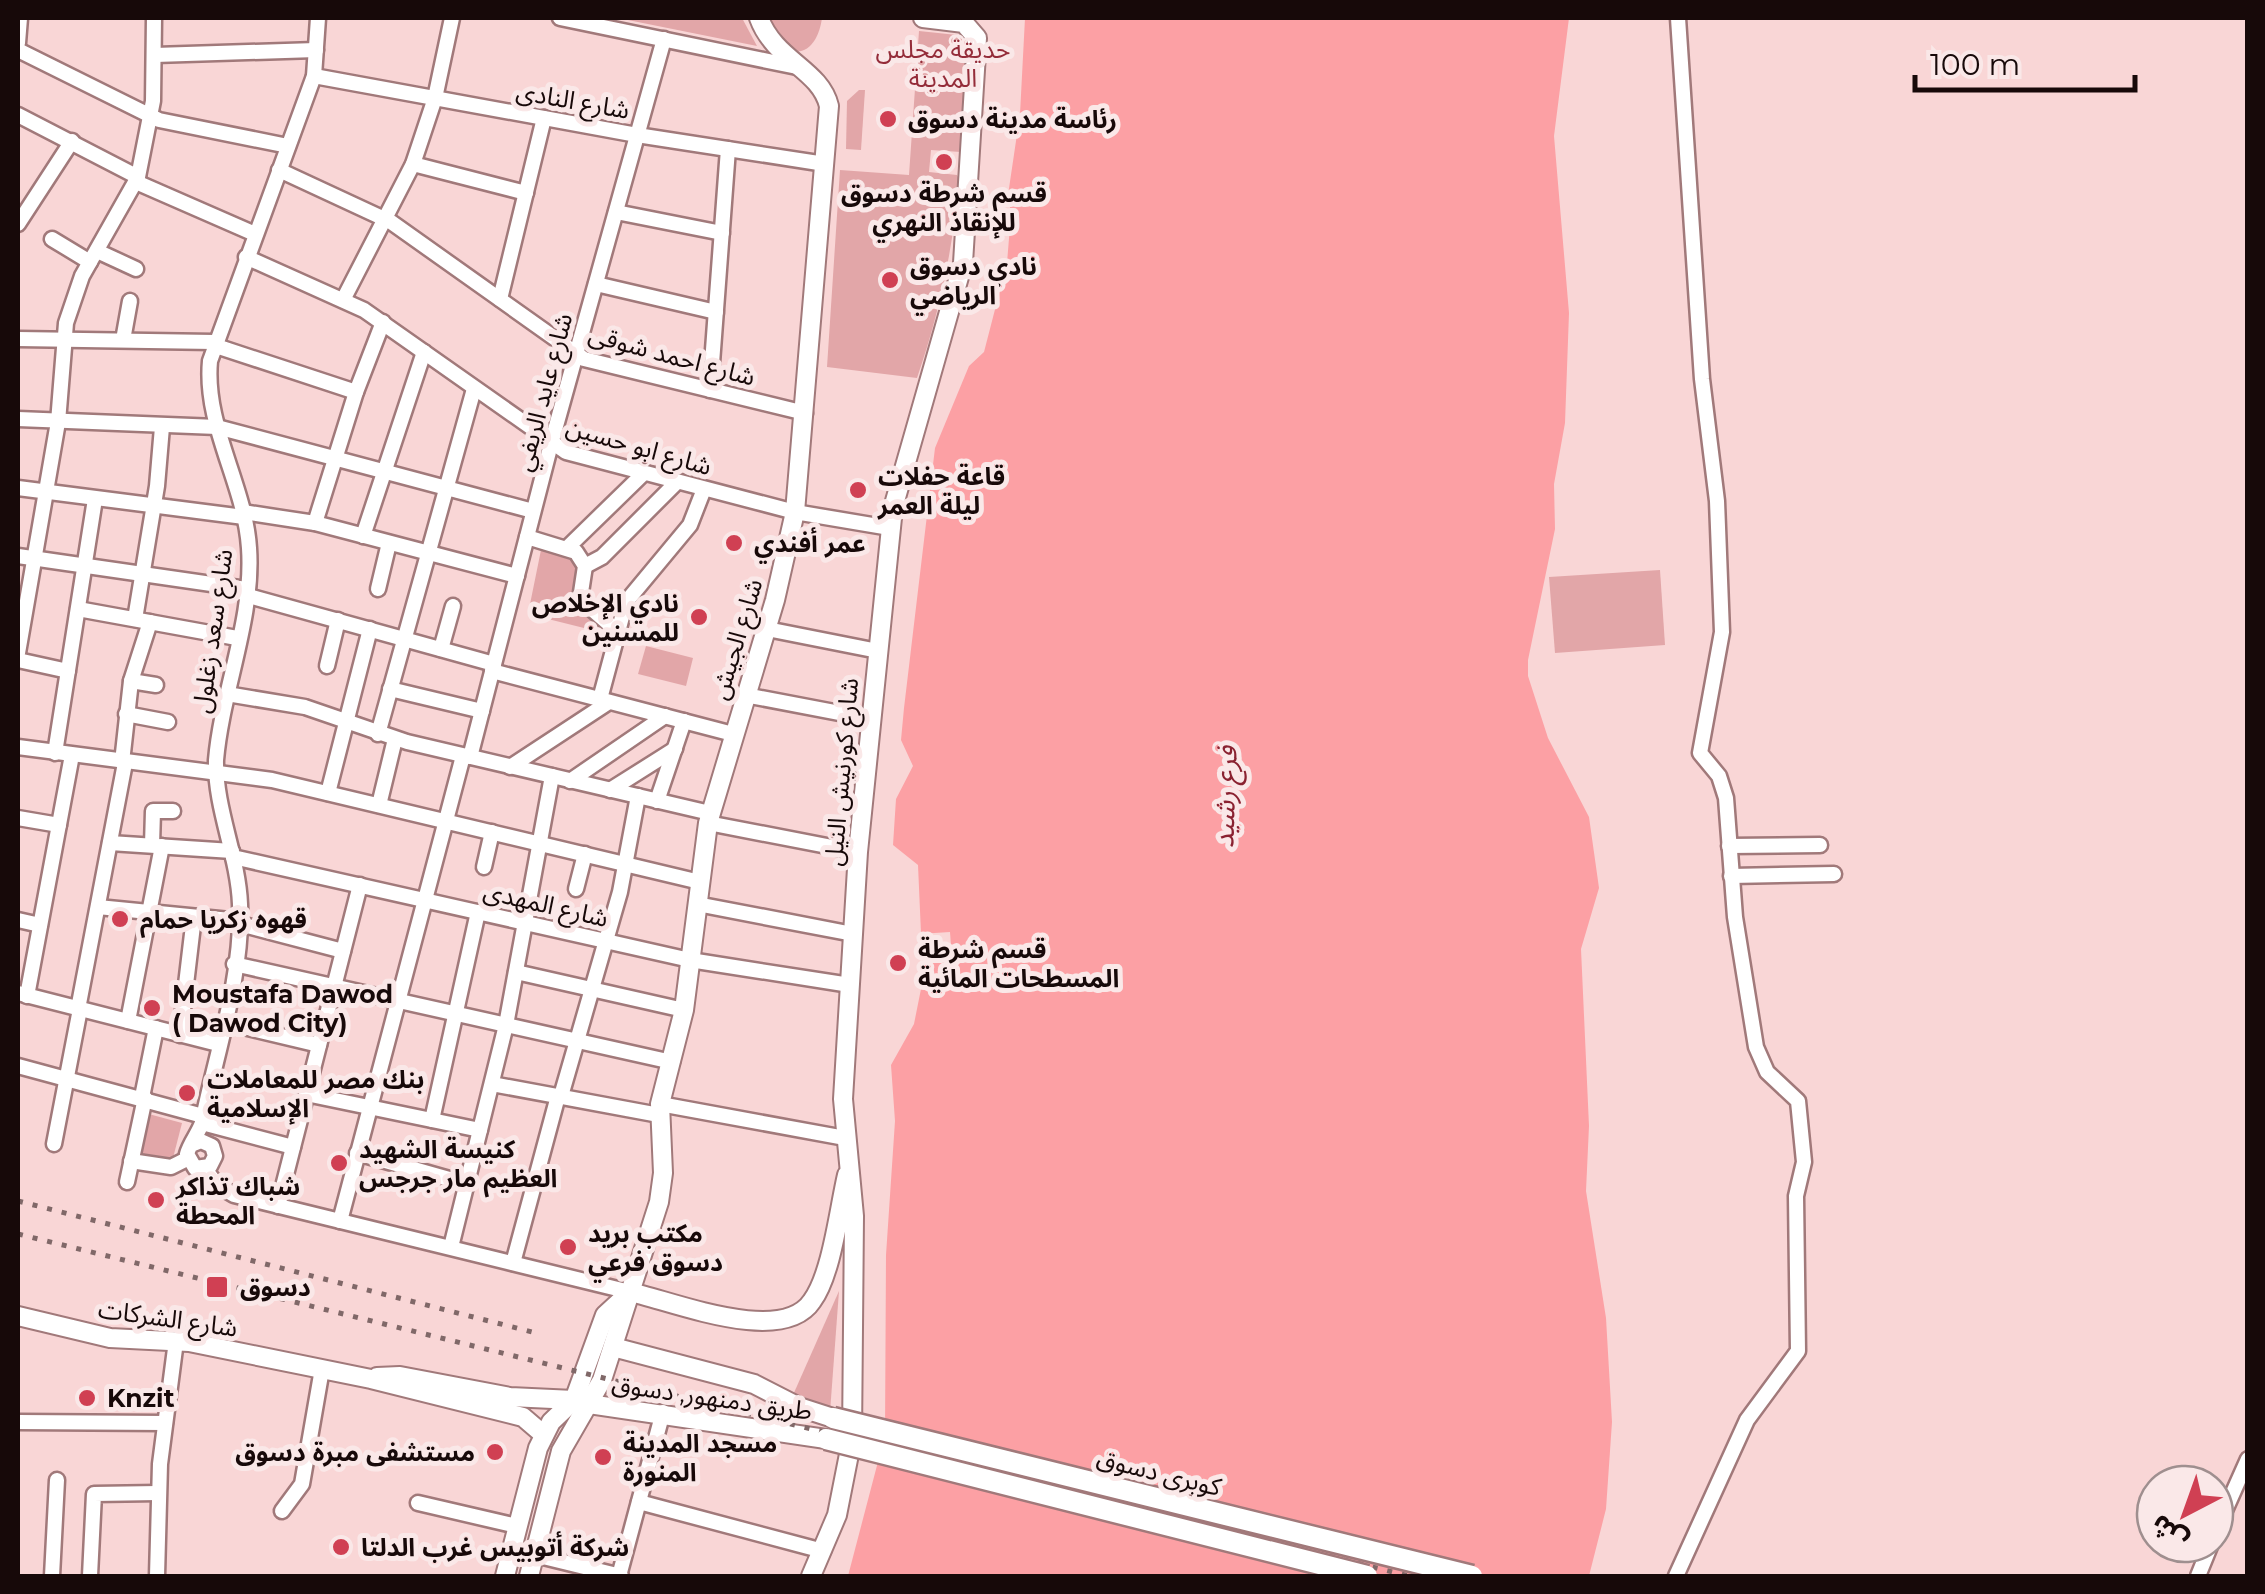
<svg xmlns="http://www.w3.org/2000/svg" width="2265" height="1594" viewBox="0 0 2265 1594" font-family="Montserrat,'Noto Sans Arabic',sans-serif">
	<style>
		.green { fill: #e2a6a8 }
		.water { fill: #fca0a4 }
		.pier { fill: #f9d6d6 }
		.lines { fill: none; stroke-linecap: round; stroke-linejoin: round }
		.minor-casing { stroke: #a1797a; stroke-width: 19 }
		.major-casing { stroke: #a1797a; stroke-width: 22 }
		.minor { stroke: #fff; stroke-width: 14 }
		.major { stroke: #fff; stroke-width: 18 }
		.rail { stroke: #806868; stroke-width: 5; stroke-dasharray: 5 10; stroke-linecap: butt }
		.highway-bridge-casing { stroke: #a1797a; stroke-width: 25; stroke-linecap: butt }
		.highway-bridge { stroke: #fff; stroke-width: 20 }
		.poi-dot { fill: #d04053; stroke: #fae8e8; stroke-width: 4 }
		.labels { text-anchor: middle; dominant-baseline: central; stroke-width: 10; stroke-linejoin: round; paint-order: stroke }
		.park-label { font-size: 25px; fill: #942c39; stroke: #fae8e8 }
		.street-label { font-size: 25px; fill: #170909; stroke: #fae8e8 }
		.poi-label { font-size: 25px; font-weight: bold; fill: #170909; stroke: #fae8e8; text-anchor: start }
		.water-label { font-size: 28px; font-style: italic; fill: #8a2231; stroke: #fae8e8 }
	</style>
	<rect width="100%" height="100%" fill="#f9d6d6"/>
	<g class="green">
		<path d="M618,18h124l15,28z"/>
		<path d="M770,18h52c-2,15 -9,33 -26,34l-17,-16z"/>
		<path d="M919,31l38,4 14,11 -10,106 -30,-2 -2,22 28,3 2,4c-6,70 -19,132 -42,199l-90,-11 13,-197 69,5z"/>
		<path d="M859,90h6l-4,60 -15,-1 1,-48z"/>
		<path d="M541,550l26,3 11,19 -8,30 34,31 -76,-19z"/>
		<path d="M1660,570l5,75 -110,8 -6,-76z"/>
		<path d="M646,646l47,12 -7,28 -48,-12z"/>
		<path d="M145,1113l37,10 -10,39 -37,-9z"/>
		<path d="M839,1291l-9,121 -37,-17z"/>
	</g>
	<path class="water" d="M1025,18h544l-15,118 15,177 -4,110 -11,61 1,45 -27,131v16l20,62 41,79 10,71 -18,61 8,177 -3,65 20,127 6,104 -6,87 -17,67h-741l37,-141 1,-180 9,-134 -4,-56 23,-41 9,-45 -5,-114 -25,-20 3,-46 17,-33 -12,-26 3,-32 31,-260 34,-82 15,-14 23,-89 4,-49 -3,-19 12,-81z"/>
	<path class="pier" d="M950,932l1,14 -30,2 -2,-14z"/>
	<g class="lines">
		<g class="minor-casing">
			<g id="minor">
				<path d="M560,18l237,49"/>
				<path d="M18,43l2,-25"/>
				<path d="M18,50l141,70 129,26"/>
				<path d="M155,55l161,-5"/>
				<path d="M314,76l323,59 188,29"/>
				<path d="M18,115l120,62"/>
				<path d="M413,164l113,29"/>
				<path d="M279,170l112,52 193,137 221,54"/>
				<path d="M136,182l119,52"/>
				<path d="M616,212l106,21"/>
				<path d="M18,224l54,-83"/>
				<path d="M52,239l38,23"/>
				<path d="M97,251l39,18"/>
				<path d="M246,257l118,53 202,142 229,60 95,16"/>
				<path d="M596,284l120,28"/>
				<path d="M500,299l44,-181"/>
				<path d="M343,300l70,-136 22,-66 17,-80"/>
				<path d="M18,339l196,3"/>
				<path d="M123,340l7,-39"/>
				<path d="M213,345l143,47"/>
				<path d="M710,390l18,-241"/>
				<path d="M18,419l199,8 316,84"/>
				<path d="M18,488l226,29"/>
				<path d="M243,512l72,11 202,53"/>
				<path d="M315,523l41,-131 27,-70"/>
				<path d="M363,536l61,-184"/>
				<path d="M527,537l49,15 9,14 -5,33 37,32"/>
				<path d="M568,547l76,-74"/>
				<path d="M18,556l228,33"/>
				<path d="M585,566l17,-9 75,-75"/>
				<path d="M378,589l11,-46"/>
				<path d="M245,595l249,69"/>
				<path d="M78,609l159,29"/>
				<path d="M135,619l22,-133 5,-59"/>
				<path d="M767,629l111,22"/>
				<path d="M441,649l12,-43"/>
				<path d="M18,653l40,-231 8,-99 16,-47 56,-99 15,-76 1,-83"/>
				<path d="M18,660l50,11"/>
				<path d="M327,666l11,-46"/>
				<path d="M492,671l241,63"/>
				<path d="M131,681l25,4"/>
				<path d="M390,689l92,22"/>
				<path d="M227,694l78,13 102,35 303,71"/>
				<path d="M745,695l126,24"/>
				<path d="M600,699l26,-97 64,-77 14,-36"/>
				<path d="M126,714l42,8"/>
				<path d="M378,734l96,-345"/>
				<path d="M18,747l254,33 428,102"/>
				<path d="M55,753l40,-254"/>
				<path d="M470,757l81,-313 113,-405"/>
				<path d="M122,762l9,-81 19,-59"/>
				<path d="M510,767l99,-65"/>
				<path d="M570,781l95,-65"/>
				<path d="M610,790l65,-41"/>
				<path d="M328,793l42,-164"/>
				<path d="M657,801l27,-80"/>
				<path d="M379,805l16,-66"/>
				<path d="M18,818l41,7"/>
				<path d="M708,823l150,29"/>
				<path d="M110,843l122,8"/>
				<path d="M152,845l1,-34h20"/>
				<path d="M1729,846l91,-1"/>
				<path d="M233,857l457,103 160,25"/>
				<path d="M484,867l8,-35"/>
				<path d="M1731,876l103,-2"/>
				<path d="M576,889l9,-35"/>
				<path d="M697,904l156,30"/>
				<path d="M98,907l142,14"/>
				<path d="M18,920l22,5"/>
				<path d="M240,924l103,27"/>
				<path d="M234,964l438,98"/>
				<path d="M516,972l168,38"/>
				<path d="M18,993l200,51"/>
				<path d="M27,996l45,-241"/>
				<path d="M78,1009l47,-246"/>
				<path d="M128,1021l34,-175"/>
				<path d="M223,1022l96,23"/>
				<path d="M180,1035l14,-118"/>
				<path d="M18,1066l185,50"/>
				<path d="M492,1084l167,31"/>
				<path d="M306,1094l174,36"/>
				<path d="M561,1096l59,-204 18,-96"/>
				<path d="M142,1097l14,-69"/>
				<path d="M660,1104l185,34"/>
				<path d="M432,1120l46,-208"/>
				<path d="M202,1123l91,24"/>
				<path d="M54,1144l26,-135"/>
				<path d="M191,1145l10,-4 11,5 3,10 -5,10 -15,2 -8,-14c3,-11 11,-20 15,-31 14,-70 41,-147 38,-219 -2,-49 -25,-95 -24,-144 6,-70 38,-141 33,-212 -4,-64 -45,-122 -39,-187l104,-285 4,-58"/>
				<path d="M357,1153l110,31"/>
				<path d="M131,1161l40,6 16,-8"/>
				<path d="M205,1169l12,16 17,10 396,97"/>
				<path d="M127,1182l18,-84"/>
				<path d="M278,1206l82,-321"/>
				<path d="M340,1221l123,-465"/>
				<path d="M451,1247l55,-222 46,-249"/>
				<path d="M513,1263l45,-167"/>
				<path d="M18,1422l147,1"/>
				<path d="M639,1502l184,49"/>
				<path d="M418,1503l99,23"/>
				<path d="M282,1511l20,-27 20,-115"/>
				<path d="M2215,1533l33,-74"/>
				<path d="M535,1555l86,21"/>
				<path d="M52,1576l5,-96"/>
				<path d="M90,1576l4,-82 64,-1"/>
				<path d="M157,1576l3,-112 16,-123"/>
				<path d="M619,1576l44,-164"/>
				<path d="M1676,1576l71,-156 51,-69 -2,-155 8,-34 -6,-61 -31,-29 -11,-25 -21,-130 -9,-119 -7,-22 -19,-23 22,-121 -5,-131 -15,-122 -24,-361"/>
				<path d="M2198,1576l13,-32"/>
			</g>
		</g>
		<g class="major-casing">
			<g id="major">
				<path d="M630,1292c45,10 152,54 182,9 20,-27 27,-92 35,-126"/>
				<path d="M18,1316l92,22 79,4 182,37 152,38 21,18"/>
				<path d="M613,1347l141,37 45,23 34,11"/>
				<path d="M377,1377l23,-1 110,21 64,3"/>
				<path d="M589,1404l237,35"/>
				<path d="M505,1576l33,-128 13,-26 23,-22 31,-85 25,-23"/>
				<path d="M529,1576l32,-125 41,-71 57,-178 4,-29 -3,-69 24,-94 24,-187 67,-223 20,-88 34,-406c-9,-37 -54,-45 -70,-88"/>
				<path d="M811,1576l26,-61 15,-76 2,-223 -11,-117 15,-247 35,-344 70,-245 14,-225 -13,-15 -41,-5"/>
			</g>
		</g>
		<use href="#minor" class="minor"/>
		<use href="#major" class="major"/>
		<g class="rail">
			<path d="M18,1201l522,133"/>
			<path d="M18,1234l1391,342"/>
		</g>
		<g class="highway-bridge-casing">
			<g id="highway-bridge">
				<path d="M833,1418l639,158"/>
				<path d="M826,1439l541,137"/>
			</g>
		</g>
		<use href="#highway-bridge" class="highway-bridge"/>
	</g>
	<g class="poi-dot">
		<circle cx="888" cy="119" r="10"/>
		<circle cx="944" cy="162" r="10"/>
		<circle cx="890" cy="280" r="10"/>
		<circle cx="858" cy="490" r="10"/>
		<circle cx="734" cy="543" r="10"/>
		<circle cx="699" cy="617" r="10"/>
		<circle cx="120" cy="919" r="10"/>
		<circle cx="898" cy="963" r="10"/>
		<circle cx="152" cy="1008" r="10"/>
		<circle cx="187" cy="1093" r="10"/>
		<circle cx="339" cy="1163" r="10"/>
		<circle cx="156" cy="1200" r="10"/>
		<circle cx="568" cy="1247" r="10"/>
		<rect x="205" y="1275" width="24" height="24" rx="5"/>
		<circle cx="87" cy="1398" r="10"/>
		<circle cx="495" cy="1452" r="10"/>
		<circle cx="603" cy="1457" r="10"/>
		<circle cx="341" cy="1547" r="10"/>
	</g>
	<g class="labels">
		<g class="park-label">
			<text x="943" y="49">حديقة مجلس<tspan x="943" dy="29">المدينة</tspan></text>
		</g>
		<g class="street-label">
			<text transform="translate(573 100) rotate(10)">شارع النادى</text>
			<text transform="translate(672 355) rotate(15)">شارع احمد شوقى</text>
			<text transform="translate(543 392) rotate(-75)">شارع عايد الريفي</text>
			<text transform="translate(639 446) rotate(16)">شارع ابو حسين</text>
			<text transform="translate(212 631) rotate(-82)">شارع سعد زغلول</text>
			<text transform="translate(736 639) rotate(-73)">شارع الجيش</text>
			<text transform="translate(841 772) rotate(-85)">شارع كورنيش النيل</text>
			<text transform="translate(546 904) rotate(13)">شارع المهدى</text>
			<text transform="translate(168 1318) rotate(8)">شارع الشركات</text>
			<text transform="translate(712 1397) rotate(8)">طريق دمنهور, دسوق</text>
			<text transform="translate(1159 1472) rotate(14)">كوبرى دسوق</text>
		</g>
		<g class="poi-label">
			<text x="908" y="119">رئاسة مدينة دسوق</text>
			<text x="944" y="193" text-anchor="middle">قسم شرطة دسوق<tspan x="944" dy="29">للإنقاذ النهري</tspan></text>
			<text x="910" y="266">نادي دسوق<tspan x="910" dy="29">الرياضي</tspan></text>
			<text x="878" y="476">قاعة حفلات<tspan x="878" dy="29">ليلة العمر</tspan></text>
			<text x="754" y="543">عمر أفندي</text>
			<text x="679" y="603" text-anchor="end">نادي الإخلاص<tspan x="679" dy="29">للمسنين</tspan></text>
			<text x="140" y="919">قهوه زكريا حمام</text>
			<text x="918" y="949">قسم شرطة<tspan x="918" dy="29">المسطحات المائية</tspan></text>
			<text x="172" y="994">Moustafa Dawod<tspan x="172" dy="29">( Dawod City)</tspan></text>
			<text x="207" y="1079">بنك مصر للمعاملات<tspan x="207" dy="29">الإسلامية</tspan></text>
			<text x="359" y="1149">كنيسة الشهيد<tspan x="359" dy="29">العظيم مار جرجس</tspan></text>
			<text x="176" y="1186">شباك تذاكر<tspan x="176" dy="29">المحطة</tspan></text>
			<text x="588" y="1233">مكتب بريد<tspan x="588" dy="29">دسوق فرعي</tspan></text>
			<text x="240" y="1287">دسوق</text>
			<text x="107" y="1398">Knzit</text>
			<text x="623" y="1443">مسجد المدينة<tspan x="623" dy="29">المنورة</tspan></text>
			<text x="475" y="1452" text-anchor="end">مستشفى مبرة دسوق</text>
			<text x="361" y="1547">شركة أتوبيس غرب الدلتا</text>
		</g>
		<g class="water-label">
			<text transform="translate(1225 797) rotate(-88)">فرع رشيد</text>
		</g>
	</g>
	<rect width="2265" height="1594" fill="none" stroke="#170909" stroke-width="40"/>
	<g transform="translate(2185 1514) rotate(221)"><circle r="48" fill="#fae8e8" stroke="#9f8f8f" stroke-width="2.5"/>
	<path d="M0-8L18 38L0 25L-18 38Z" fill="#d04053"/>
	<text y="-15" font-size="28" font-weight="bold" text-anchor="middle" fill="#170909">ش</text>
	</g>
	<path d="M1915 75v15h220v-15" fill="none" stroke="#170909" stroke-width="5"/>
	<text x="1930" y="75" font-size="30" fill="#170909" stroke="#fae8e8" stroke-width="8" paint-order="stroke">100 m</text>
</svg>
